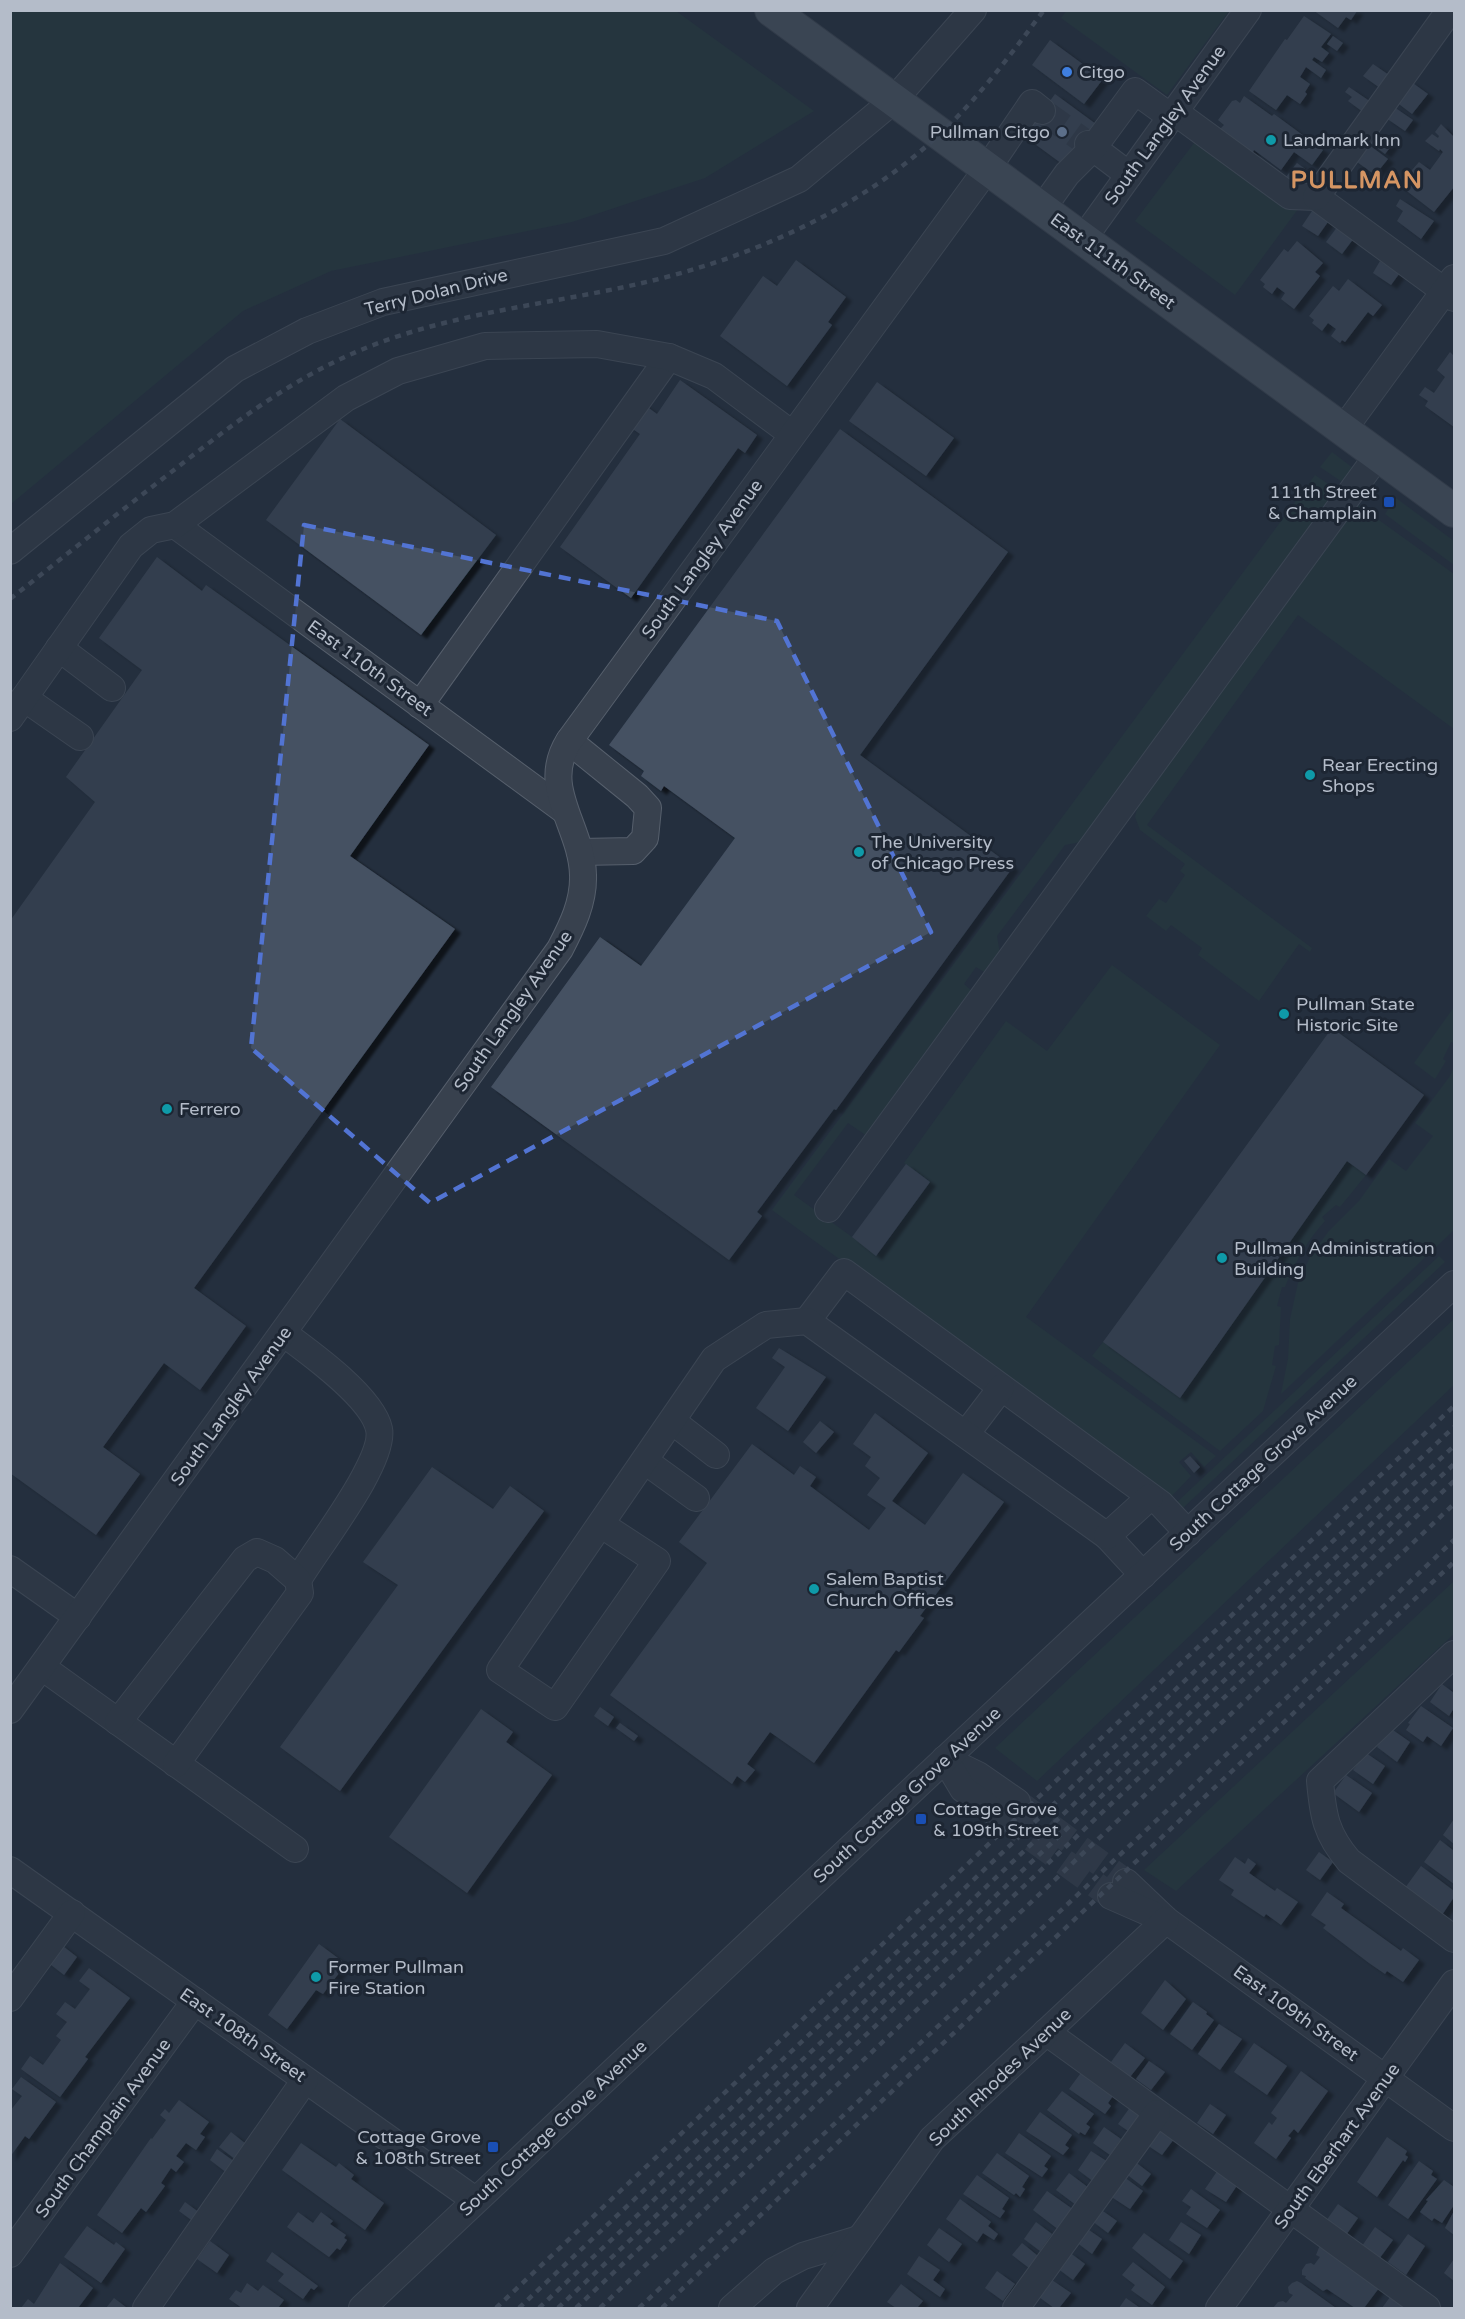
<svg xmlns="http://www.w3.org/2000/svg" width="1465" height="2319" viewBox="0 0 1465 2319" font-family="'Varela Round',sans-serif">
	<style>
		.green { fill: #263c3f }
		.building { fill: #455162; filter: url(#shadow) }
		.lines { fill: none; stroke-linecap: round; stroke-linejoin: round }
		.minor-tunnel { stroke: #3a4453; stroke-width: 26; stroke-dasharray: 26 13; stroke-linecap: butt }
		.minor-casing { stroke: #565f6c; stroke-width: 28 }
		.major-casing { stroke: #414a57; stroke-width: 34 }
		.minor { stroke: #38414e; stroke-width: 26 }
		.major { stroke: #56606e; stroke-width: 32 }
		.rail { stroke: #5a6575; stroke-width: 4.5; stroke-dasharray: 6 6; stroke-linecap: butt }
		.marked { fill: none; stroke: #5274d3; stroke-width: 4.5; stroke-dasharray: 12 8; stroke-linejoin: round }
		.shop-dot { fill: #3f7fe0; stroke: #1d2633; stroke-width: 2 }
		.service-dot { fill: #5c6f8a; stroke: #1d2633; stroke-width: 2 }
		.culture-dot { fill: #0f9aa8; stroke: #1d2633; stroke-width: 2 }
		.transit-dot { fill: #1a4fb4; stroke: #1d2633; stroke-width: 2 }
		.labels { text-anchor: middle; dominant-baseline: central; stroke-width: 6; stroke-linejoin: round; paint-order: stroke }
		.poi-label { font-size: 18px; fill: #b4bcc9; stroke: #1d2633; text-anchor: start }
		.street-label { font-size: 18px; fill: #b4bcc9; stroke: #1d2633 }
		.district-label { font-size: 24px; font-weight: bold; letter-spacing: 1.5px; fill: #d59563; stroke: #1d2633 }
	</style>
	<defs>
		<filter id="shadow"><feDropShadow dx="6" dy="4" stdDeviation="1.5" flood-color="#0009"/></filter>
	</defs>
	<rect width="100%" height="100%" fill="#242f3e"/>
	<g class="green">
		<path d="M11,10l665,1 138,100 -109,67 -133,44 -241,49 -88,40 -232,193z"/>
		<path d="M1067,10h162v1l-62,84 -106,-77z"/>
		<path d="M1197,139l101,70 -63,86 -100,-74z"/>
		<path d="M1332,452l21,16 -8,16 -25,-17z"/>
		<path d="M1315,475l25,17 -259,350 -16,3 -68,91 3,18 -14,19 -10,-6 -12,17 8,7 -105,145 -19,-13 -54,72 83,60 53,-73 -26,-19 102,-142 41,30 65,-86 108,80 -194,272 190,139 -12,11 -13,-15 -12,10 12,14 -22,23 -397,-289z"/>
		<path d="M1396,498l58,43v24l-69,-51z"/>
		<path d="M1358,505l96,69v155l-156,-114 -151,210 165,123 -2,4 -11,-8 -40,57 -61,-46 4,-7 -31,-23 -5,6 -20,-15 13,-17 7,4 19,-28 -5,-4 5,-7 -45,-34 -5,-13 3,-12z"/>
		<path d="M1454,1007v36l-3,-1 -8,17 3,2 -11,18 -21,-16z"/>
		<path d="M1454,1066v164l-173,164 7,-35 2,-40 8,-36 12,-26 18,-25 31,-31 30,-42 17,12 27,-35 -18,-13 35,-47z"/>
		<path d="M1347,1161l19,14 -26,32 -4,-2 -14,12 3,4c-18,20 -30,41 -40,66h-3l-5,19 4,1 -2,38 -4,1 -3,19 4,1 -13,45 -43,40 -128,-95 11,-14 77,56z"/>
		<path d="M1439,1256l6,6 -262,246 -7,-5z"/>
		<path d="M1454,1319v66l-417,396 -42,-33z"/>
		<path d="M1454,1581v53l-278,257 -32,-21z"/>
	</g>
	<g class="building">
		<path d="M1313,10h43l1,1 -6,9 -5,-3 -8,11z"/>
		<path d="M1304,16l27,18 -10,13 8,6 -7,9 -8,-5 -2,3 14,10 -5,8 -15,-11 -6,10 10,7 -5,8 2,2 -2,3 -5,7 -13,-9 -11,15 -27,-19 36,-52 2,1z"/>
		<path d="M1333,36l10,7 -6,8 -10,-7z"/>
		<path d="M1050,40l53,39 -19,25 -52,-39z"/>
		<path d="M1373,64l16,11 -9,13 -17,-12z"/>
		<path d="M1410,81l18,13 -16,20 -17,-13z"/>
		<path d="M1349,87l22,15 -8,10 -15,-11 4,-4 -7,-5z"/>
		<path d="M1055,94l45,33 -31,42 -45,-33z"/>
		<path d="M1244,96l28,20 2,-2 49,36 -11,15 -18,-13 -13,18 -27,-20 -2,4 -33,-24 5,-5 -6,-5 14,-19 4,-1 4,3z"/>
		<path d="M1394,107l19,13 -8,11 -19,-13z"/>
		<path d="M1441,124l13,13v50l-20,25 -35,-27 20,-23 11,8 13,-18 -3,-3 -1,2 -14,-10 7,-7 6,4 1,-2 -4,-4z"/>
		<path d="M1375,131l17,14 -7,9 -17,-13z"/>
		<path d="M1365,142l23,17 -13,16 -22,-16z"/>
		<path d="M1297,163l15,11 -11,15 -15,-12z"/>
		<path d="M1400,199l34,22 -13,18 -24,-18 6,-10 -7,-5z"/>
		<path d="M1314,208l16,11 -12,17 -16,-10z"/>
		<path d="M1338,226l16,12 -12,16 -16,-12z"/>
		<path d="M1297,241l26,22 -8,9 5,4 -26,33 -13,-10 4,-6 -8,-6 -5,7 -9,-7 2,-3 -5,-4 24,-31 4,3z"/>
		<path d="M796,260l50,37 -18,25 4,3 -45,61 -67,-50 43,-60 14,10z"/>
		<path d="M1380,261l19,13 -8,11 -18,-12z"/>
		<path d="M1348,279l34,26 -9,11 -5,-4 -23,30 -3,-2 -2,3 -9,-7 5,-7 -8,-6 -6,8 -10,-8 2,-3 -5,-4 24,-30 6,5z"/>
		<path d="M1450,352l4,4v71l-29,-21 3,-5 -9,-6 6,-8 9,6 11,-16 -8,-7z"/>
		<path d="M680,380l77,55 -12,18 -7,-5 -107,150 -71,-51 80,-113 -13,-9 15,-22 15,11z"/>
		<path d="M877,382l77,56 -28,38 -77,-55z"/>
		<path d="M340,419l156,116 -75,100 -155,-115z"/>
		<path d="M840,429l168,123 -148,203 153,112 -177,243 -2,-1 -77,103 5,4 -33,44 -238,-173 109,-150 41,29 94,-128 -71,-52 -3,5 -20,-15 3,-5 -35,-26z"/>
		<path d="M157,557l45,34 4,-6 223,160 -79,111 105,73 -261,359 52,38 -46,64 -36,-27 -61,84 37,27 -44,61 -86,-62v-552l85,-119 -29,-25 76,-107 -43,-32z"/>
		<path d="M1332,1028l92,67 -58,80 -19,-14 -167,237 -77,-56z"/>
		<path d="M906,1164l24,18 -54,74 -24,-19z"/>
		<path d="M779,1348l47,29 -38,54 -32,-23 29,-41 -13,-9z"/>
		<path d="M875,1413l53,40 -36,48 33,24 38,-52 41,29 -84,114 4,2 -25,34 -3,-2 -82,113 -44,-31 -23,32 8,6 -10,12 -8,-6 -5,8 -122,-89 97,-132 -28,-21 73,-98 42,31 6,-9 16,11 -6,9 59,44 17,-22 -19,-13 13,-17 -15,-12 6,-9 -18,-13z"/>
		<path d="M820,1421l14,11 -18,21 -13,-11z"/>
		<path d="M1190,1456l10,11 -6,6 -10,-12z"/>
		<path d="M432,1467l61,42 17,-23 34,25 -204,280 -60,-44 118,-162 -35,-23z"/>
		<path d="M1442,1684l12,9v15l-5,8 -19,-14z"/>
		<path d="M1421,1706l32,22 -12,18 -14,-10 -4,6 -17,-12 4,-6 -2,-1z"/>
		<path d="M600,1707l14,10 -6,9 -14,-10z"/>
		<path d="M481,1709l32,23 -7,10 46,33 -85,118 -78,-56z"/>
		<path d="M620,1723l18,13 -4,5 -18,-13z"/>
		<path d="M1390,1728l20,14 -13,20 -20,-15z"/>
		<path d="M1366,1753l19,13 -12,18 -20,-14z"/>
		<path d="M1346,1775l26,18 -13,19 -26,-19z"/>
		<path d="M1454,1819v25l-11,-9z"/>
		<path d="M1440,1840l14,11v33l-30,-22z"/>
		<path d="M1319,1852l14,10 -13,18 -14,-10z"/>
		<path d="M1235,1857l10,7 3,-6 8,6 -7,9 26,18 2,-3 21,14 -17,23 -15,-11 -2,3 -33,-22 3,-5 -15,-10z"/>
		<path d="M1421,1866l33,25v6l-12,18 -37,-27z"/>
		<path d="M1327,1892l17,12 -3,4 60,43 2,-3 16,12 -16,22 -16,-11 -2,3 -16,-11 -46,-35 3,-3 -15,-10z"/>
		<path d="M59,1943l18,14 -13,18 -18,-14z"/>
		<path d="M319,1944l27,20 -23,30 -7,-4 -29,39 -19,-14z"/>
		<path d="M89,1968l41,30 -45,59 3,2 -28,38 -39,-28 9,-13 13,9 18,-25 -5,-4 11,-14 -11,-8 9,-12 10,7 15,-20 -11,-8z"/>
		<path d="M1165,1980l21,19 -23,31 -22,-17z"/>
		<path d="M1193,2002l14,10 -1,2 8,6 -22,30 -22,-16z"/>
		<path d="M1219,2024l23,15 -22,31 -22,-16z"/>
		<path d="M1125,2043l20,15 -15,19 -19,-15z"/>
		<path d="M1254,2043l33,23 -20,29 -33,-23z"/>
		<path d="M1149,2061l16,11 -14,18 -15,-11z"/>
		<path d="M1083,2070l32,23 -7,10 3,3 -6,8 -36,-25z"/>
		<path d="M1301,2071l27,20 -30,42 -4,-4 -6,7 3,2 -15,21 -22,-16 15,-21 3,3 5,-7 -6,-5z"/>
		<path d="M21,2077l35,25 -27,37 -4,-3 -15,21v-46l12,-15 -10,-7z"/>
		<path d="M1062,2091l32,23 -8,10 4,3 -5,8 -5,-3 -1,2 -32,-24z"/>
		<path d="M179,2100l30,22 -9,12 5,3 -9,13 -10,-7 -10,13 8,6 -8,10 -5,-4 -10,15 4,3 -19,26 -5,-4 -19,25 -25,-18 54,-77 1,1 14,-19 -6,-5 5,-6 4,4z"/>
		<path d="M1210,2104l16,11 -13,19 -16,-11z"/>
		<path d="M1131,2106l13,8 -13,19 -13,-9z"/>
		<path d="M1040,2112l32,23 -7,10 4,3 -6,7 -37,-24z"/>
		<path d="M1104,2127l17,12 -11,16 -17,-12z"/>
		<path d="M1158,2128l16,11 -12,16 -15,-10z"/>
		<path d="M231,2132l15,12 -11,15 -16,-12z"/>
		<path d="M1019,2133l32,23 -7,10 4,3 -6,8 -37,-24z"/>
		<path d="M1387,2137l20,14 -2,4 3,2 -3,5 -2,-2 -26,37 -20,-15z"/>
		<path d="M301,2143l35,24 3,-4 15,12 -3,4 33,24 -19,27 -83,-60z"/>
		<path d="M217,2149l18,13 -8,11 -17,-13z"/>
		<path d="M1091,2151l17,11 -14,20 -16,-12z"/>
		<path d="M997,2153l32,23 -7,11 3,2 -5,8 -4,-4 -2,2 -32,-22z"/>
		<path d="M1134,2161l17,13 -9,12 -17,-13z"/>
		<path d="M1419,2161l14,10 -2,4 6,4 -29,40 -20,-14z"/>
		<path d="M1218,2170l20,14 -12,18 -21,-13z"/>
		<path d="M1069,2173l20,15 -13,17 -20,-15z"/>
		<path d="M977,2175l32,23 -7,11 3,2 -5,7 -37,-24z"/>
		<path d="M1124,2177l19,14 -13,18 -20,-13z"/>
		<path d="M1444,2180l10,7v18l-12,18 -8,-5 -2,3 -12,-9 8,-11 -2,-1z"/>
		<path d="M1191,2189l29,21 -13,18 -21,-14 5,-7 -9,-6z"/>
		<path d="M1047,2191l27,19 -15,20 -26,-20z"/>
		<path d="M960,2199l31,23 -3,4 10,8 -4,6 -11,-7 -6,9 -31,-23z"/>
		<path d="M185,2202l15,11 -6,9 -15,-11z"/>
		<path d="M1338,2204l20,14 -12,17 -20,-14z"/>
		<path d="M1100,2209l17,12 -9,12 -16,-12z"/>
		<path d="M1454,2211v24l-9,-7z"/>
		<path d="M298,2212l15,11 8,-11 12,9 -3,3 16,11 -2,3 3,2 -7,10 -3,-2 -8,9 -42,-30z"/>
		<path d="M1036,2222l16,12 -12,17 -16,-12z"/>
		<path d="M1181,2222l20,13 -12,19 -20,-14z"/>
		<path d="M87,2226l27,19 2,-3 9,7 -24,34 -37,-26z"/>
		<path d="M1375,2227l18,13 -14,19 -17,-13z"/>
		<path d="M939,2228l23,16 -13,18 -22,-17z"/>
		<path d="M1086,2228l16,11 -10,15 -16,-12z"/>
		<path d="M1144,2233l39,28 -13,18 -38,-31z"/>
		<path d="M1408,2234l17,12 -19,29 -18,-13z"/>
		<path d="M210,2241l19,14 -12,18 -20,-14z"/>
		<path d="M1022,2243l16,13 -9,12 -17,-13z"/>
		<path d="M1320,2245l62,39 -18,24h-9l-28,-19 -4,2 -18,-13 1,-2 -4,-1v-5l4,-6 5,-1 3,2 6,-8 -4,-2z"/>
		<path d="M272,2252l46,34 -4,4 -3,-2 -8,11 -25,-18 6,-7 -18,-13z"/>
		<path d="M1069,2252l16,12 -12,16 -16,-12z"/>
		<path d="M919,2256l21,14 -7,10 12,9 -5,8 -33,-23z"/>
		<path d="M1454,2259v22l-10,-8z"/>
		<path d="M1133,2262l32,25 -13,18 -21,-15 4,-5 -13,-10z"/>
		<path d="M60,2263l33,25 -15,20h-57l7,-9 6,5z"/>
		<path d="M997,2271l18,13 -12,17 -18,-13z"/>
		<path d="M1052,2280l19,13 -12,15h-5l-15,-11z"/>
		<path d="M1297,2281l4,2 35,25h-63l5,-6 5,-1 3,2 7,-8 -4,-2 -1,-6 4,-4z"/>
		<path d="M247,2283l11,8 5,-6 21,15 -6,8h-36l-13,-9 7,-9 5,3z"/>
		<path d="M901,2284l22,17 -6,7h-21l-9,-6z"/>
		<path d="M1393,2293l14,15h-25z"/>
		<path d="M114,2298l13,10h-21z"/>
		<path d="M1126,2298l14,10h-21z"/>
	</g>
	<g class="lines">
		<g class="minor-tunnel">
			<path d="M1042,111l46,33"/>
			<path d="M1017,1802l109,80"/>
			<path d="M1001,1816l110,80"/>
		</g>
		<g class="minor-casing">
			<g id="minor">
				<path d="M1175,112l115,84 26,1 138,101"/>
				<path d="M1088,144l41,31"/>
				<path d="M1316,197l134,-187"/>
				<path d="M1042,209l25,-35 26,-26 42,-57 36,26"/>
				<path d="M1083,239l165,-229"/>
				<path d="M1343,430l111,-152"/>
				<path d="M175,525l390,286"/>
				<path d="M10,551l225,-182 72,-38 76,-29 281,-61 135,-62 95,-79 79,-90"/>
				<path d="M59,648l53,40"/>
				<path d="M24,698l56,39"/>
				<path d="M420,705l249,-348"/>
				<path d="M10,718l121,-172 20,-16 24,-5 171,-127 52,-27 87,-25 112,-2 72,13 45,19 78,58"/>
				<path d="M569,741l68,55 11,12 -3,30 -12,13 -53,1"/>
				<path d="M828,1209l550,-754"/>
				<path d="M807,1321l37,-49 317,232 27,29"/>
				<path d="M283,1333c26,19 89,64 96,96 7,32 -63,120 -81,151"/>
				<path d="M672,1421l44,34"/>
				<path d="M966,1434l35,-46"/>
				<path d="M645,1461l51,37"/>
				<path d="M602,1525l55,36 -102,146 -55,-37 214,-311 52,-34 41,-4 300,215 36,39"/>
				<path d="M1107,1536l43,-39"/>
				<path d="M10,1569l68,48"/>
				<path d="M1454,1654l-134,127c3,35 6,53 29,80l105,78"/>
				<path d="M42,1667l253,182"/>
				<path d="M10,1710l550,-761c12,-23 24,-47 23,-74 -1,-49 -44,-87 -14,-134l418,-572 45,-66 10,8"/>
				<path d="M118,1722l127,-163 12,-7 18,8 23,20 2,13 -124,171"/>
				<path d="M945,1759l33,16 39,27"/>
				<path d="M945,1759l18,30 38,27"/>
				<path d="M10,1870l465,330"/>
				<path d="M1126,1882l40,38 288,208"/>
				<path d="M1111,1896l41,18"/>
				<path d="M10,1998l62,-85"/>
				<path d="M1046,2032l381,276"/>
				<path d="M10,2254l185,-253"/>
				<path d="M146,2308l159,-228"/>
				<path d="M362,2308l563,-530 529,-494"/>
				<path d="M732,2308l42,-37 29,-15 56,-17"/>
				<path d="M810,2308l122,-169 234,-219"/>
				<path d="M1016,2308l141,-195"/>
				<path d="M1219,2308l235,-325"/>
			</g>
		</g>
		<g class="major-casing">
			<path id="major" d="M771,10l683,501"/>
		</g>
		<use href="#minor" class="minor"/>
		<use href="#major" class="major"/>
		<g class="rail">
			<path d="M10,599c55,-43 109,-87 164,-129 55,-43 109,-85 173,-114 92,-42 194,-50 291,-72 110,-25 221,-73 304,-152 38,-36 70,-79 102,-122"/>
			<path d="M496,2308l958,-902"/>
			<path d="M519,2308l935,-881"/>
			<path d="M539,2308l915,-862"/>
			<path d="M558,2308l896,-844"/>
			<path d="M576,2308l878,-827"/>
			<path d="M600,2308l854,-804"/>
			<path d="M639,2308l815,-768"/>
			<path d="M662,2308l792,-746"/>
		</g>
	</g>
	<path d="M0 0H1465V2319H0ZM304,525l473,96 154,311 -501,271 -179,-155z" fill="#242f3e" fill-opacity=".55" fill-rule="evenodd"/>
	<path class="marked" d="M304,525l473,96 154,311 -501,271 -179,-155z"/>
	<circle class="shop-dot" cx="1067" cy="72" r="6"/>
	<circle class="service-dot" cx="1062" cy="132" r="6"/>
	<g class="culture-dot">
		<circle cx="1271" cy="140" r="6"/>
		<circle cx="1310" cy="775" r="6"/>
		<circle cx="859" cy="852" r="6"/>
		<circle cx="1284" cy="1014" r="6"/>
		<circle cx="167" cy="1109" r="6"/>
		<circle cx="1222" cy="1258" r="6"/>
		<circle cx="814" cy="1589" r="6"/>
		<circle cx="316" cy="1977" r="6"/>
	</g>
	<g class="transit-dot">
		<rect x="1383" y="496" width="12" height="12" rx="3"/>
		<rect x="915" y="1813" width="12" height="12" rx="3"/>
		<rect x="487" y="2141" width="12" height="12" rx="3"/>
	</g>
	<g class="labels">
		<g class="poi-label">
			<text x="1079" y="72">Citgo</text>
			<text x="1050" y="132" text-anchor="end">Pullman Citgo</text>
			<text x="1283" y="140">Landmark Inn</text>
			<text x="1377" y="492" text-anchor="end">111th Street<tspan x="1377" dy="21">&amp; Champlain</tspan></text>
			<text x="1322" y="765">Rear Erecting<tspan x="1322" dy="21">Shops</tspan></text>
			<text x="871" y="842">The University<tspan x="871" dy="21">of Chicago Press</tspan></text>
			<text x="1296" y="1004">Pullman State<tspan x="1296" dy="21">Historic Site</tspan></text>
			<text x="179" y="1109">Ferrero</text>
			<text x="1234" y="1248">Pullman Administration<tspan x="1234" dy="21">Building</tspan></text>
			<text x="826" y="1579">Salem Baptist<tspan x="826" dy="21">Church Offices</tspan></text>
			<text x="933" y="1809">Cottage Grove<tspan x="933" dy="21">&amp; 109th Street</tspan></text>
			<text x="328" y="1967">Former Pullman<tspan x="328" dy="21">Fire Station</tspan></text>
			<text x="481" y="2137" text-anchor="end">Cottage Grove<tspan x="481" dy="21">&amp; 108th Street</tspan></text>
		</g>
		<g class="street-label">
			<text transform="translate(1165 125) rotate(-54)">South Langley Avenue</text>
			<text transform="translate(1113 261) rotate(36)">East 111th Street</text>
			<text transform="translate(436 292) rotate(-14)">Terry Dolan Drive</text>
			<text transform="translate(702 559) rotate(-54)">South Langley Avenue</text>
			<text transform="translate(370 668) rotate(36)">East 110th Street</text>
			<text transform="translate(513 1011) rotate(-55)">South Langley Avenue</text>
			<text transform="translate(231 1406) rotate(-54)">South Langley Avenue</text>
			<text transform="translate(1263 1463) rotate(-43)">South Cottage Grove Avenue</text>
			<text transform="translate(907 1795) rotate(-43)">South Cottage Grove Avenue</text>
			<text transform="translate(1296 2013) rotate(36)">East 109th Street</text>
			<text transform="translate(243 2035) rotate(35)">East 108th Street</text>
			<text transform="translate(1000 2077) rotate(-44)">South Rhodes Avenue</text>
			<text transform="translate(103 2128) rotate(-54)">South Champlain Avenue</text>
			<text transform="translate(553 2128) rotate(-43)">South Cottage Grove Avenue</text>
			<text transform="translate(1337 2146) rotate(-54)">South Eberhart Avenue</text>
		</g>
		<g class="district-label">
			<text x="1357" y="180">PULLMAN</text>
		</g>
	</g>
	<rect width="1465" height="2319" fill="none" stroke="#b4bcc9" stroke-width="24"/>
</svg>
